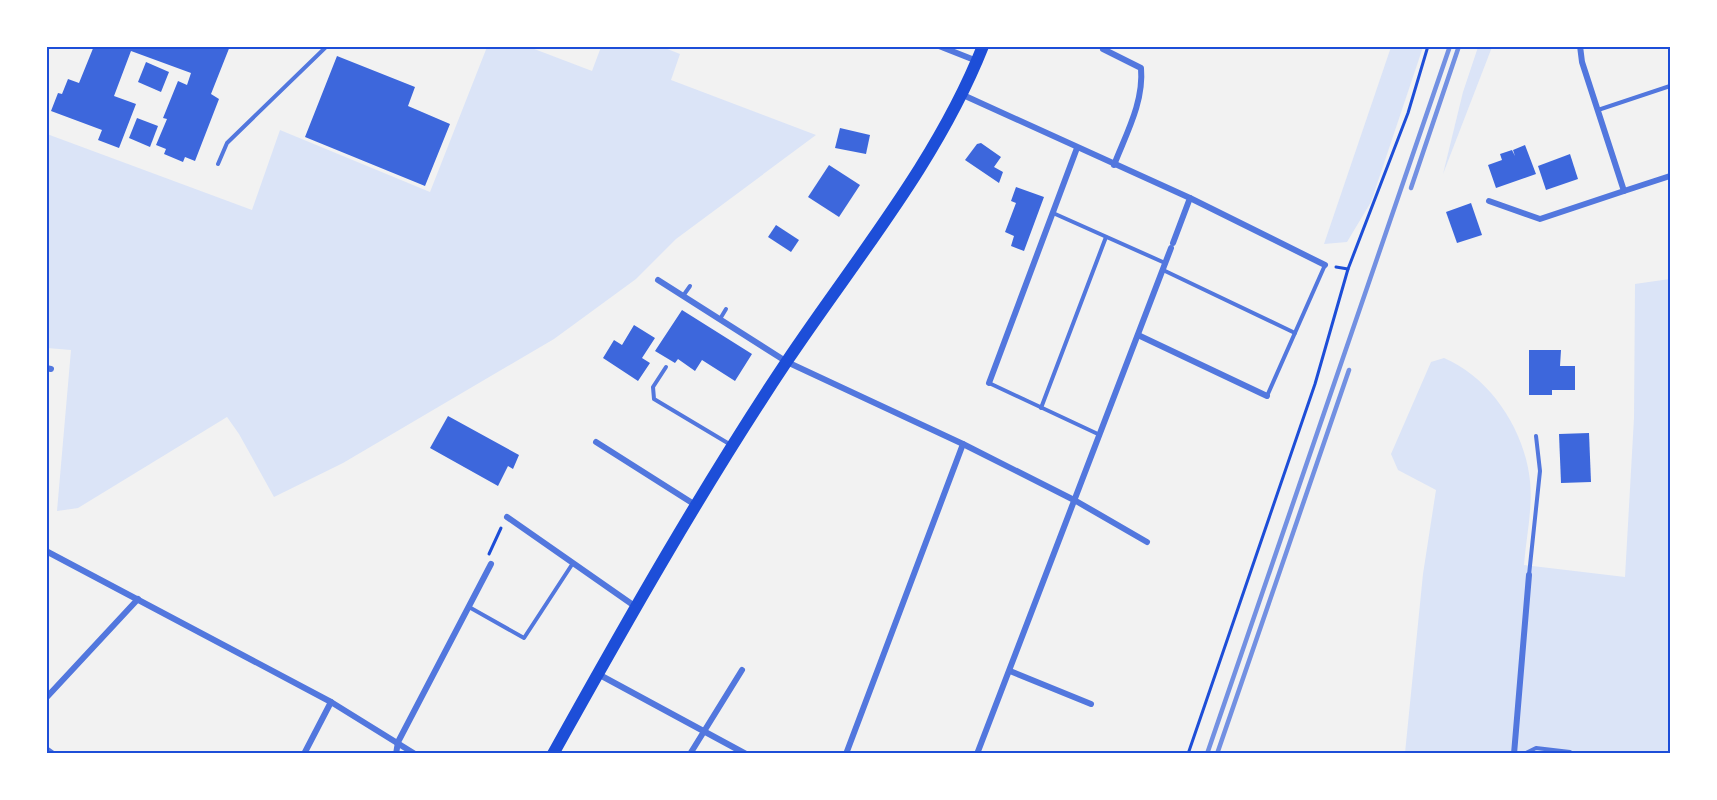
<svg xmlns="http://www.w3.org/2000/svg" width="1717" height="800" viewBox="0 0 1717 800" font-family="Rubik,sans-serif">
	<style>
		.green { fill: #dbe4f7 }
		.building { fill: #3d67dc }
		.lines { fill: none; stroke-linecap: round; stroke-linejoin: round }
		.path { stroke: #1d4ed8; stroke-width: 3 }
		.service { stroke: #5277de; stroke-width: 4 }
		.minor { stroke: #5277de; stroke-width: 6 }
		.trunk { stroke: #1d4ed8; stroke-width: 12 }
		.rail { stroke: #7290e2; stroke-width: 4.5 }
		.neatline { fill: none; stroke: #1d4ed8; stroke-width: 2 }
	</style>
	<rect width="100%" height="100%" fill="#f2f2f2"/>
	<g class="green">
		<path d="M660,46l20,8 -9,26 145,55 -140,104 -40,40 -82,60 -211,124 -69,34 -35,-63 -12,-17 -149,91 -21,3 14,-161 -24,-2v-214l205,76 28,-80 150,62 57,-145h42l63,24 9,-24z"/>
		<path d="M1391,47h32l-52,155 -24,40 -23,2z"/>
		<path d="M1478,47h14l-49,127 20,-82z"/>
		<path d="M1670,279v474h-265l18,-179 13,-84 -38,-20 -7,-16 40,-92 13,-4c47,20 81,73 86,123 3,27 -4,57 -6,84l101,12 9,-159 1,-134z"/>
	</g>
	<g class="building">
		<path d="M94,46h136l-19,48 8,5 -24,62 -10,-4 -2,5 -19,-8 2,-5 -10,-4 11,-26 -4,-1 15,-37 9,4 4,-12 -60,-22 -17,45 22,8 -17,44 -21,-8 4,-10 -51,-19 7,-18 4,1 6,-15 11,4z"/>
		<path d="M337,56l78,31 -7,19 42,18 -25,62 -120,-49z"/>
		<path d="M146,62l23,10 -8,20 -23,-10z"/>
		<path d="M137,118l21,8 -8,21 -21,-9z"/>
		<path d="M840,128l30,7 -4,19 -31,-6z"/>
		<path d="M981,143l20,14 -7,10 9,5 -4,11 -34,-23 12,-16z"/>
		<path d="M1525,145l11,29 -40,14 -8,-23 14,-5 -2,-6 12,-4 3,6 -2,-6z"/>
		<path d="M1570,154l8,25 -32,11 -8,-24z"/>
		<path d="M829,165l31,20 -21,32 -31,-20z"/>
		<path d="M1016,187l28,10 -20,54 -13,-5 3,-10 -9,-4 11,-29 -5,-2z"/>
		<path d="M1471,203l11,32 -25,8 -11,-31z"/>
		<path d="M776,225l23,15 -8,12 -23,-15z"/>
		<path d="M682,310l70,44 -17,27 -33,-21 -7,11 -17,-12 -3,4 -20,-12z"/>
		<path d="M634,325l21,13 -13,20 8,5 -12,18 -35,-23 11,-18 8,5z"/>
		<path d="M1529,350h32l-1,16h15v24h-23v5h-23z"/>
		<path d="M448,416l71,39 -6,14 -5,-3 -10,20 -68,-38z"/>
		<path d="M1589,433l2,49 -30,1 -2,-49z"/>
	</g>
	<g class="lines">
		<g class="path">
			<path d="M1336,267l12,2"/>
			<path d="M489,554l12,-26"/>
			<path d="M1188,754l127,-370 33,-115 60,-156 20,-67"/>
		</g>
		<g class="service">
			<path d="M1598,110l72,-24"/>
			<path d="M218,164l9,-21 100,-97"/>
			<path d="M1053,213l112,50"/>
			<path d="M1163,270l132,63"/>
			<path d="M683,296l7,-10"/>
			<path d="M720,319l6,-10"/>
			<path d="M666,367l-13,20 1,12 77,46"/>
			<path d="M989,383l111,52"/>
			<path d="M1267,396l58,-131"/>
			<path d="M1041,408l65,-171"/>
			<path d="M1529,575l11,-104 -4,-35"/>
			<path d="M469,607l55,31 49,-75"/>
			<path d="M1524,754l12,-6 34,4"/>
		</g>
		<g class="minor">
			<path d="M939,46l38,15"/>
			<path d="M1103,49l38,19c3,34 -15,66 -27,97"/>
			<path d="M963,95l227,103 135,67"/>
			<path d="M1624,191l46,-15"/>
			<path d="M1489,201l51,18 84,-28 -42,-129 -2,-16"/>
			<path d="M1173,243l17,-45"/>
			<path d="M658,280l129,82 176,82 113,57 71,41"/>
			<path d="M1138,335l129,61"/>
			<path d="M46,368l5,1"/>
			<path d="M989,383l88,-235"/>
			<path d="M596,442l101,64"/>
			<path d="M507,517l129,90"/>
			<path d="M46,551l285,151 84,52"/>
			<path d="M1010,671l81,33"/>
			<path d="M598,674l148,80"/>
			<path d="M46,698l92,-99"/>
			<path d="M46,749l7,5"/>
			<path d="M304,754l27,-52"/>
			<path d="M396,754l2,-12 93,-178"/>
			<path d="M690,754l52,-84"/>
			<path d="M846,754l117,-310"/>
			<path d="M977,754l194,-506"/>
			<path d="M1514,754l15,-179"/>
		</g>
		<path class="trunk" d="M553,754c74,-133 150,-267 234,-393 69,-103 150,-199 196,-315"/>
		<g class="rail">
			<path d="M1411,188l48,-142"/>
			<path d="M1207,754l243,-708"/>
			<path d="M1217,754l132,-384"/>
		</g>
	</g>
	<rect width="1717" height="800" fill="none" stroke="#ffffff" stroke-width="96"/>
	<rect x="48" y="48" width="1621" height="704" class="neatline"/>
</svg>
